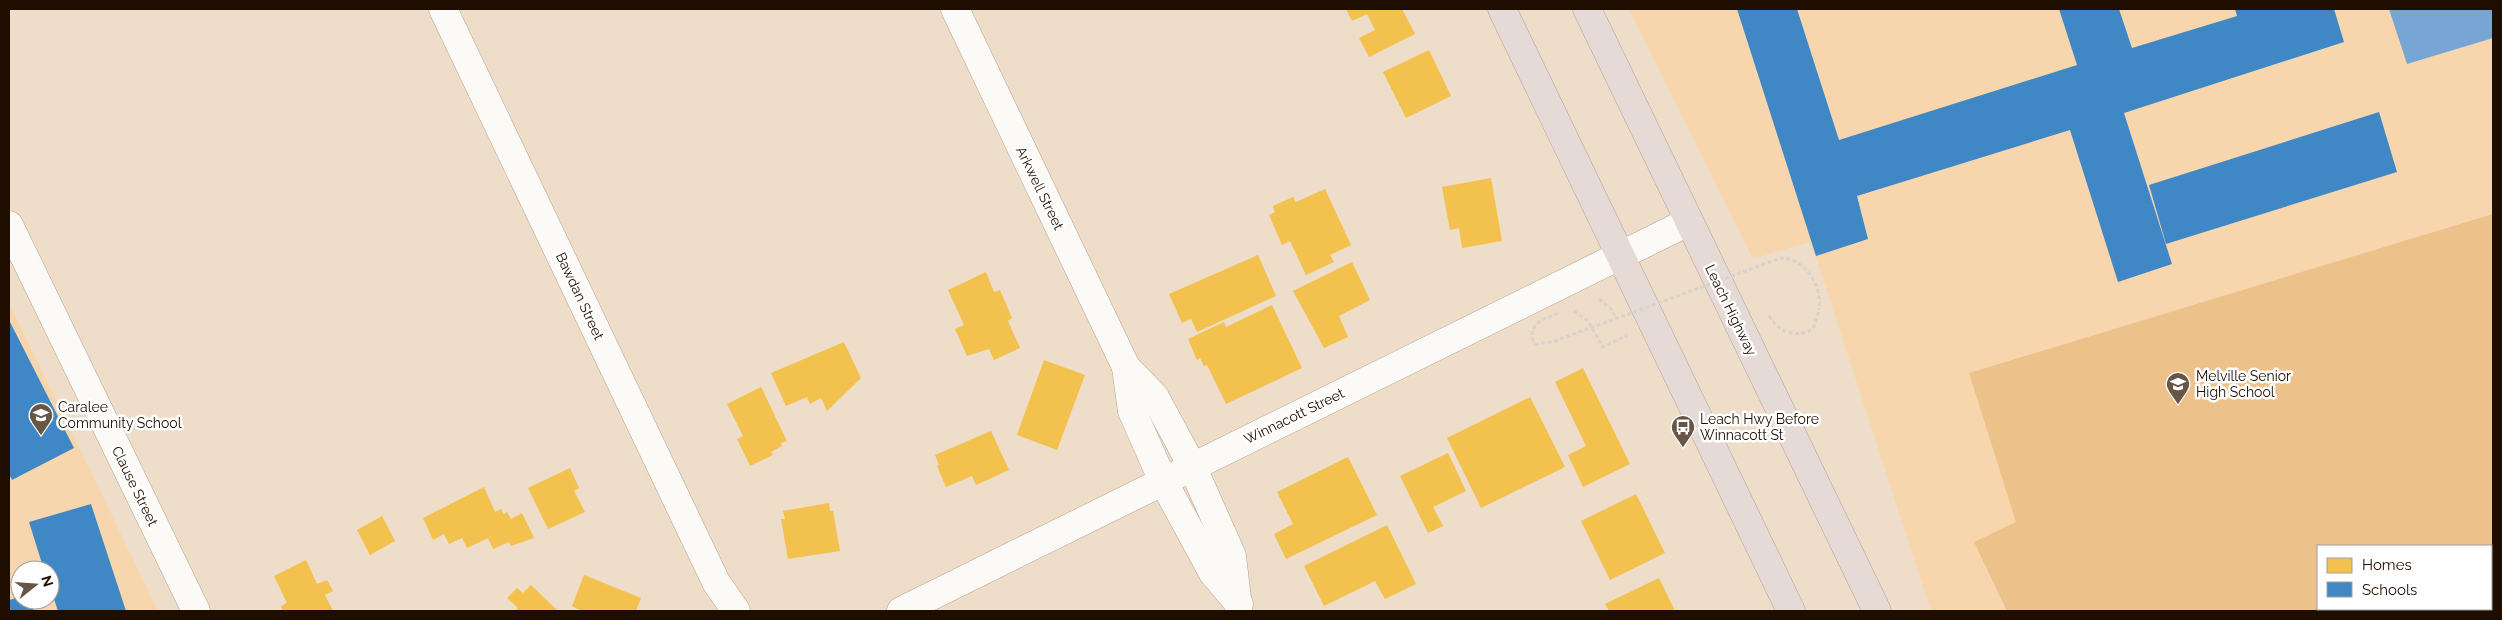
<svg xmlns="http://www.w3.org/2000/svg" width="2502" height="620" viewBox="0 0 2502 620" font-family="Raleway,sans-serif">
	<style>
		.built { fill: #f7d6ae; fill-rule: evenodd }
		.green { fill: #ecc18a; fill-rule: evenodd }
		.water { fill: #77a6d5 }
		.homes { fill: #f2c14e }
		.schools { fill: #3f88c5 }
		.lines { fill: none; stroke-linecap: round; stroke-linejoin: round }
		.minor-casing { stroke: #b4a38e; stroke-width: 29 }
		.highway-casing { stroke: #b4a098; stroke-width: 29 }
		.path { stroke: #d8d2cb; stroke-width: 3; stroke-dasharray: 4 2.5; stroke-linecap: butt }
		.minor { stroke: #fcfaf7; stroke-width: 28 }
		.highway { stroke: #e6dad7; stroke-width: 28 }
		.path-bridge { stroke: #d8d2cb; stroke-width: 3; stroke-dasharray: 4 2.5; stroke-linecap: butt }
		.labels { text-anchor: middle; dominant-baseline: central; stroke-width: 5; stroke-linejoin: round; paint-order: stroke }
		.street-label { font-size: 14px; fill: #1f0d00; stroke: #fff }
		.poi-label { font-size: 14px; fill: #1f0d00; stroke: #fff; text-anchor: start }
	</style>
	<rect width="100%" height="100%" fill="#eeddc8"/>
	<g class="built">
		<path d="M1629,9h864v602h-562l-113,-348 -9,-21 -56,17zM2318,546h173v63h-173z"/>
		<path d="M9,303l149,308h-149zM20,570h30v30h-30z"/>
	</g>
	<path class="green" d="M2493,214v397h-486l-33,-69 42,-20 -47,-149zM2318,546h173v63h-173z"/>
	<path class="water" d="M2389,9h104v29l-86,26z"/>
	<g class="homes">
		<path d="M1346,9h56l13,25 -46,23 -10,-19 16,-8 -8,-16 -15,7z"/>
		<path d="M1429,50l22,46 -45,22 -23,-46z"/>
		<path d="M1491,178l11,63 -40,7 -3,-20 -9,2 -8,-43z"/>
		<path d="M1325,189l26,56 -21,10 4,7 -28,13 -16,-34 -8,4 -13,-30 6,-3 -2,-6 20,-9 3,5z"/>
		<path d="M1258,255l18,41 -79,36 -6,-13 -9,4 -13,-29z"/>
		<path d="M1352,262l18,38 -31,16 9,21 -24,11 -31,-57z"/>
		<path d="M986,272l8,20 6,-2 12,28 -4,3 12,27 -26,12 -5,-11 -22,7 -12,-27 9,-4 -16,-35z"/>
		<path d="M1272,305l30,63 -76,36 -19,-39 -3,1 -4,-8 -3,2 -9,-21 36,-17 2,5z"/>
		<path d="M844,342l17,36 -34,33 -6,-13 -11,6 -3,-7 -21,9 -15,-33z"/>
		<path d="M1044,360l41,15 -28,75 -40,-15z"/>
		<path d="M1583,368l47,96 -47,23 -15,-32 18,-9 -31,-64z"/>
		<path d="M761,387l26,54 -6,2 1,3 -11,6 2,3 -23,11 -13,-27 6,-3 -16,-32z"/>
		<path d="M1530,397l35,70 -84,41 -34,-70z"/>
		<path d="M991,431l18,39 -33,15 -4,-9 -26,11 -9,-21 2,-1 -4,-10z"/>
		<path d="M1448,453l18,38 -33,16 10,19 -15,7 -28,-57z"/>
		<path d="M1348,457l29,58 -91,44 -12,-25 19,-10 -16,-32z"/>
		<path d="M570,468l9,20 -5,3 11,21 -37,17 -20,-41z"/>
		<path d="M484,487l11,25 6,-3 3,5 3,-2 4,7 11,-6 12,25 -23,8 -2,-4 -16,7 -5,-11 -21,10 -5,-10 -13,6 -5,-10 -11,6 -10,-22z"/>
		<path d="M1636,494l29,59 -55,27 -29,-59z"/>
		<path d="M829,503l1,8h3l7,40 -52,8 -7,-40h4l-2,-8z"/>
		<path d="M382,516l13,25 -25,14 -13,-25z"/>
		<path d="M1387,525l29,59 -31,15 -10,-18 -51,25 -20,-40z"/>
		<path d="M306,560l11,24 10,-4 6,11 -8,4 8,16h-50l-2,-5 6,-3 -13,-27z"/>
		<path d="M584,575l57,23 -5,13h-54l-10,-5z"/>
		<path d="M1659,578l16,33h-66l-4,-7z"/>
		<path d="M531,585l27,26h-43l3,-3 -11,-10 10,-10 6,5z"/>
	</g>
	<g class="schools">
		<path d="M1737,9h60l42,131 238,-75 -18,-56h60l13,39 105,-32 -2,-7h99l10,33 -220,71 48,151 -54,18 -48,-152 -213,66 11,43 -52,17z"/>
		<path d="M2379,112l18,60 -231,72 -17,-59z"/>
		<path d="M9,320l65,128 -62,32 -3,-6z"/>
		<path d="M91,504l35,107h-68l-8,-24v-17h-6l-15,-48z"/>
		<path d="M20,597v3h10l4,11h-25v-11z"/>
	</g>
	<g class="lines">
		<g class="minor-casing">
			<g id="minor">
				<path d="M443,9l273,573 20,29"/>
				<path d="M955,9l171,358 29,30 37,69 40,90 5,43"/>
				<path d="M9,225l187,386"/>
				<path d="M1126,367l6,44 31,70 50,92 26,31"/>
				<path d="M901,611l787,-389"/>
			</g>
		</g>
		<g class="highway-casing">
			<g id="highway">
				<path d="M1502,9l289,602"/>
				<path d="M1587,9l290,602"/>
			</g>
		</g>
		<g class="path">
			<path d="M1599,299l12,10 5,9"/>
			<path d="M1574,311l14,10 15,26 23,-11 -1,-2"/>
			<path d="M1769,316c11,17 26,22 44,13l6,-19"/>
		</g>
		<use href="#minor" class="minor"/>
		<use href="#highway" class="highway"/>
		<path class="path-bridge" d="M1558,313c-13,6 -28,9 -26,26l4,5 16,-2 229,-84c25,0 42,30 38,52"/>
	</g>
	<defs>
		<g id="school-pin" transform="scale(1.25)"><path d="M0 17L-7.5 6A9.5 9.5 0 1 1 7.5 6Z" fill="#675646" stroke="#fff"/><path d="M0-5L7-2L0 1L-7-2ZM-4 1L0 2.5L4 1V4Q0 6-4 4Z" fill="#fff"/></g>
		<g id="bus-pin" transform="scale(1.25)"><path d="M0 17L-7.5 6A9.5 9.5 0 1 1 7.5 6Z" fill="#675646" stroke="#fff"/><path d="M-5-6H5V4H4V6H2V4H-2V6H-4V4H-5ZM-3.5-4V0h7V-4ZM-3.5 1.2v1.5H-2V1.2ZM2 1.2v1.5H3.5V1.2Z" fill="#fff"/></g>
	</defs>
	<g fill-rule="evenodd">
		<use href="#school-pin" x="2178" y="384"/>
		<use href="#school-pin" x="41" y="415"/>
		<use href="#bus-pin" x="1683" y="427"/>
	</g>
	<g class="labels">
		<g class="street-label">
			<text transform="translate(1040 188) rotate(64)">Arkwell Street</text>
			<text transform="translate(580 296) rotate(65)">Bawdan Street</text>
			<text transform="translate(1731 310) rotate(64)">Leach Highway</text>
			<text transform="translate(1294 416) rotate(-26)">Winnacott Street</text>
			<text transform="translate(135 486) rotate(64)">Clause Street</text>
		</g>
		<g class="poi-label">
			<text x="2196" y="376">Melville Senior<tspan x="2196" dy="16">High School</tspan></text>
			<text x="58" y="407">Caralee<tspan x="58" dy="16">Community School</tspan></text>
			<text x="1700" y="419">Leach Hwy Before<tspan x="1700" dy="16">Winnacott St</tspan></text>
		</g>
	</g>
	<rect width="2502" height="620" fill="none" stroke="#1f0d00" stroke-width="20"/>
	<rect x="2317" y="545" width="175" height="65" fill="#ffffff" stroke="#a59e99"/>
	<rect x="2327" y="558" width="25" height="15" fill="#f2c14e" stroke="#a59e99"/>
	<text x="2362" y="570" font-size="15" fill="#1f0d00">Homes</text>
	<rect x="2327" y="582" width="25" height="15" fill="#3f88c5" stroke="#a59e99"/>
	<text x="2362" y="595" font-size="15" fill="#1f0d00">Schools</text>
	<g transform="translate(35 585) rotate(73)"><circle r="24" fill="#ffffff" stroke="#a59e99"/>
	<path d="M0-4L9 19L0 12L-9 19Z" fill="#675646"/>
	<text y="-8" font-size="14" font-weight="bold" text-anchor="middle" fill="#1f0d00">N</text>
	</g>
</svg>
